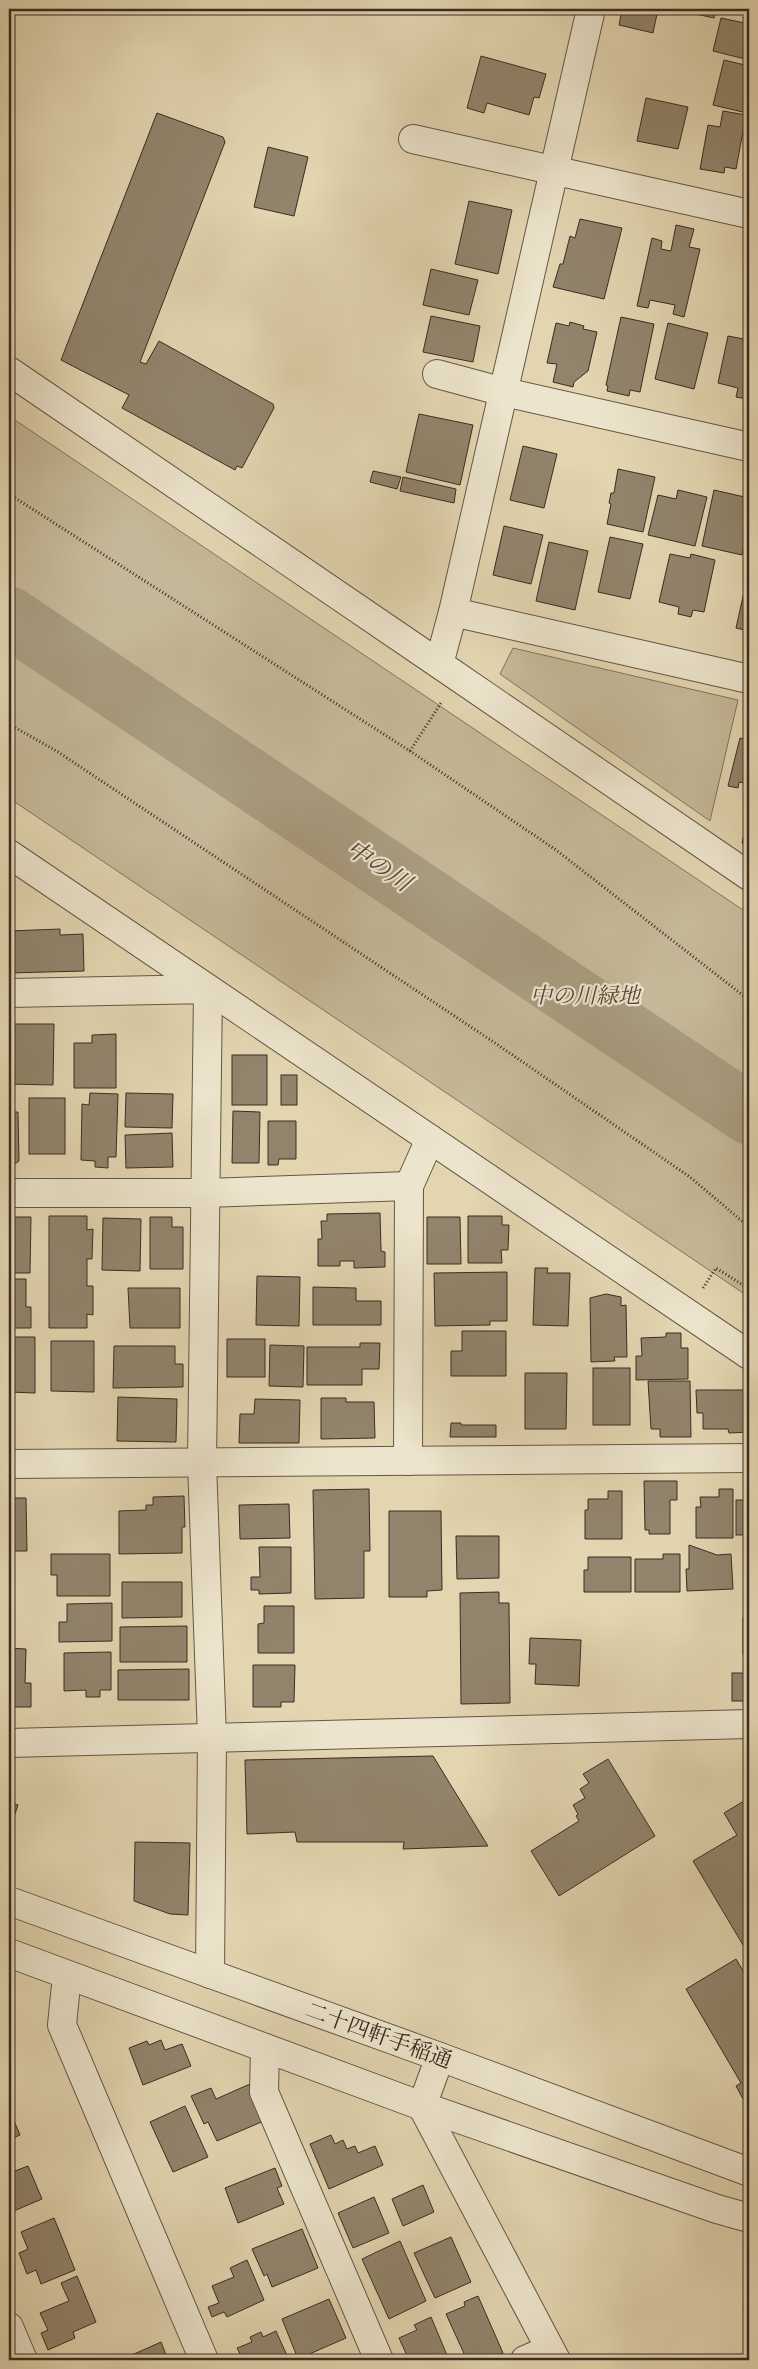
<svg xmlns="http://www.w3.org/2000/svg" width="758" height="2369" viewBox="0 0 758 2369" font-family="'EB Garamond','Noto Serif JP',serif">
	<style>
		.green { fill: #c5b898; stroke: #80725e }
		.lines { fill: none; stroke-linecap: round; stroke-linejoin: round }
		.river { stroke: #a99c80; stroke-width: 61 }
		.building { fill: #91846c; stroke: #3a2c23 }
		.minor-casing { stroke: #645646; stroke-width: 30 }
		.tertiary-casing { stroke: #645646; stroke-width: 30 }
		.path { stroke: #3a2c23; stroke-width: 3; stroke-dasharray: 1 2.5; stroke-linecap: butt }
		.minor { stroke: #ece4cc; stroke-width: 28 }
		.tertiary { stroke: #ece4cc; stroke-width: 28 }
		.labels { text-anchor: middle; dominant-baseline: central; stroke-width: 4.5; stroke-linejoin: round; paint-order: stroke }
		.park-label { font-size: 22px; font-style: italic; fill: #56483a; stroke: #ece4cc }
		.street-label { font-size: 22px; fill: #3a2c23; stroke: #ece4cc }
		.water-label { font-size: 24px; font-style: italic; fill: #56483a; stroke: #ece4cc }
	</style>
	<rect width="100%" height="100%" fill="#e2d5b0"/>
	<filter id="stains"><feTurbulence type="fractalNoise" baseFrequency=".004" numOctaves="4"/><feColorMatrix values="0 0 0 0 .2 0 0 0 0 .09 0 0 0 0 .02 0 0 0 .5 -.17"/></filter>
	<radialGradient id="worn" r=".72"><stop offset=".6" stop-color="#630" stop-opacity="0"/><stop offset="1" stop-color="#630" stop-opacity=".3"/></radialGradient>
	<g class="green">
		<path d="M9,416l740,498v383l-740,-499z"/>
		<path d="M513,648l225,52 -28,121 -210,-147z"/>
	</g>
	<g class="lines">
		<path class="river" d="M9,617l740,497"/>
	</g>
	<g class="building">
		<path d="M622,9h36l-5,24 -34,-8z"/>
		<path d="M673,9h43l-2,9z"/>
		<path d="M721,18l28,6v21l-4,14 -32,-8z"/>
		<path d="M481,56l65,18 -7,24 -5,-1 -5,18 -42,-12 -3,10 -17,-5z"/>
		<path d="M724,60l25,6v38l-2,9 -34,-8z"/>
		<path d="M646,98l42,9 -10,42 -41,-8z"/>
		<path d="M723,111l23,4 -10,54 -11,-2 -1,6 -24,-4 8,-44 12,2z"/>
		<path d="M157,113l66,24 2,5 -85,220 6,2 13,-23 114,63 1,4 -32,60 -5,-2 -2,4 -113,-62 7,-13 -68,-35z"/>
		<path d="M268,147l40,10 -14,59 -40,-9z"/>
		<path d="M469,201l43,9 -14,64 -43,-10z"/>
		<path d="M580,219l42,9 -18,71 -51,-12 7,-23h3l7,-28 5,2z"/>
		<path d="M676,225l18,4 -5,18 11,2 -16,68 -11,-3 2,-9 -25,-5 -2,8 -11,-2 15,-68 10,3 -1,8 10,2z"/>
		<path d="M431,269l47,11 -9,35 -46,-10z"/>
		<path d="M431,316l49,10 -7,36 -50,-10z"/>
		<path d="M621,317l33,7 -14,68 -10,-2 -1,6 -22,-5 1,-5 -2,-1z"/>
		<path d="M570,322l14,4 -1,3 14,3 -9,39 -14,11 -1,5 -20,-5 4,-18 -10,-1 9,-40 13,3z"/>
		<path d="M668,323l40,10 -14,56 -39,-10z"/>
		<path d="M728,336l21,4v49l-2,10 -11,-2 2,-9 -20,-5z"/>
		<path d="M419,414l54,11 -13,60 -54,-13z"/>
		<path d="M523,446l34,8 -13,54 -34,-8z"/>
		<path d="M618,469l37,8 -12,55 -36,-8 4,-20 -2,-1 2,-10h3z"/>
		<path d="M373,471l28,6 -4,12 -27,-7z"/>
		<path d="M403,477l53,12 -2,14 -54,-12z"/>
		<path d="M678,490l29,7 -12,49 -47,-11 10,-40 18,4z"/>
		<path d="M714,490l35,8v26l-7,31 -40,-9z"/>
		<path d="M504,526l39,9 -12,49 -38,-9z"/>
		<path d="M610,537l33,7 -13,55 -32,-7z"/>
		<path d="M549,542l39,9 -13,59 -39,-9z"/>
		<path d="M670,554l20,4 1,-4 24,6 -11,52 -11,-2 -2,7 -13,-3 1,-7 -20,-5z"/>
		<path d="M746,583l3,1v47l-13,-3z"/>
		<path d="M740,738l9,2v44l-10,-2 -1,6 -10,-2z"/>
		<path d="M749,811v34l-7,-2z"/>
		<path d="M60,929v6l23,-1 1,37 -75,2v-42z"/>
		<path d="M9,1024h45l-1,61 -44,-1z"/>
		<path d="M116,1034v54h-42v-45h18v-8z"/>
		<rect x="232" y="1055" width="35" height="50"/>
		<rect x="281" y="1075" width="16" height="30"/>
		<path d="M90,1093l28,1 -2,63h-8v11l-13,-1v-6l-14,-1 1,-56 7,1z"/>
		<path d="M126,1093l47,1 -1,34 -47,-1z"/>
		<rect x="29" y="1098" width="36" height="56"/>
		<path d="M233,1111l27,1 -1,51h-27z"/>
		<path d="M9,1112h9l1,49 -8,6h-2z"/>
		<path d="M268,1121h28v38h-17l-1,6h-10z"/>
		<path d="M172,1133l1,34 -47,1 -1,-33z"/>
		<path d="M380,1213l1,38 4,1v15l-31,1v-7h-14v5h-22v-27h4l-1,-18h6v-7z"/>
		<path d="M49,1216h38v14l6,-1 -1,30h-5v27h6v29l-6,-1v14h-38z"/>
		<path d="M468,1216h34v9h7l-1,25h-7l1,13h-34z"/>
		<path d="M9,1217h22l-1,56h-21z"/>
		<path d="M150,1217h22v10h11v42h-33z"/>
		<path d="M427,1217h33l1,47h-34z"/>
		<path d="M103,1218l38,1 -1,52 -38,-1z"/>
		<path d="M535,1268h13l-1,5h23l-2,53 -35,-1z"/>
		<path d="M507,1272v49h-17v4l-55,1 -1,-53z"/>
		<path d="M257,1276l43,1 -1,49 -43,-1z"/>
		<path d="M9,1279h17v28h5v21h-22z"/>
		<path d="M313,1287l43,1v13h25v24h-68z"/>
		<path d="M128,1288h52v40h-50z"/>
		<path d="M606,1294l15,3v9l5,-1 1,52h-13l1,4 -24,1 -1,-64z"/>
		<path d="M462,1331h44v45h-55v-25h11z"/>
		<path d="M666,1333h15v15h7v31l-52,1v-24h6l-1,-18 25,-1z"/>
		<path d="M9,1337h26v56l-26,-1z"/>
		<rect x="227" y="1339" width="38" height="38"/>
		<path d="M51,1341h43v51l-43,-1z"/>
		<path d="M360,1343h20l-1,26h-17v16h-55v-38h53z"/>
		<path d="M270,1345l34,1 -1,41 -34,-1z"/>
		<path d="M114,1346h61v18h8v23l-70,1z"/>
		<rect x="593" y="1368" width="37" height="57"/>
		<path d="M525,1373h42l-1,56h-41z"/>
		<path d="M648,1381h42l1,56h-31v-8h-9z"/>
		<path d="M696,1390h53v42l-20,1 -1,-4h-25v-16h-6z"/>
		<path d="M118,1397l59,2 -1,43 -59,-1z"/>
		<path d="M321,1398h25v4h28l1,36 -54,1z"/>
		<path d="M255,1399l45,1 -1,43h-60l1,-29h14z"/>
		<path d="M451,1423h10v2h35v12h-46z"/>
		<path d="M644,1481h33v19h-7v34h-21v-4h-4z"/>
		<path d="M369,1489l1,62h-6v47l-49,1 -2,-109z"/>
		<path d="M719,1489h14v49h-37v-31h5l-1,-10h19z"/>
		<path d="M608,1491h14v48h-37v-29h3v-11h20z"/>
		<path d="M184,1496l1,31h-3v26l-63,1v-43l27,-1v-5h7v-8z"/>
		<path d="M9,1498h17l1,53h-18z"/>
		<rect x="736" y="1500" width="13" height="35"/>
		<path d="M289,1504l1,34 -50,1 -1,-34z"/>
		<path d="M389,1511h52l1,79 -15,1v6h-38z"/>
		<path d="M456,1536h43v42l-42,1z"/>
		<path d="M689,1545l28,10 14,-1 2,35 -46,2 -1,-22h3z"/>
		<path d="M259,1547h32v46l-32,1v-4h-8v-13h9z"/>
		<path d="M51,1554h59v42h-53v-21h-6z"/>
		<path d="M663,1554h17v38h-45v-33h28z"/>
		<path d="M588,1557h43v35h-47v-22h4z"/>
		<path d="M122,1582h60v35l-60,1z"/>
		<path d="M499,1592v11h10l1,100 -49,1 -1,-111z"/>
		<path d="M112,1603v38l-53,1v-20h8v-18z"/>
		<path d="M264,1606h30v47h-36v-29l6,-1z"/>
		<rect x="743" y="1618" width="6" height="36"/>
		<path d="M187,1626v36h-67v-35z"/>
		<path d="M530,1638l51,2 -2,46 -44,-2 1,-20h-7z"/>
		<path d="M9,1648l17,1 -1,34h6v24h-22z"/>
		<path d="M111,1652v38h-11v7h-14v-7l-22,1v-38z"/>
		<path d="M253,1665h42l-1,37h-13v5h-28z"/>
		<path d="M189,1669v31h-71v-30z"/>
		<rect x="732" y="1673" width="17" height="28"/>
		<path d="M433,1756l55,90 -85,3 1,-7h-107l-2,-10 -48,2 -2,-74z"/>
		<path d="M608,1759l47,77 -96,60 -28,-45 48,-30 -3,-5 2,-2 -5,-9 12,-7 -5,-9 9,-6 -6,-9z"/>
		<path d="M749,1798v157l-56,-94 44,-26 -13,-22z"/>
		<path d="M9,1802l9,3 -9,26z"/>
		<path d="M135,1842l55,1 -2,72 -18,-1 -36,-13z"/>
		<path d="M736,1959l13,22v129l-13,-24 5,-3 -55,-94z"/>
		<path d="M161,2040l4,10 17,-6 9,22 -48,19 -14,-37 18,-7 2,4z"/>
		<path d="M250,2084l16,36 -49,21 -9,-19 -4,2 -13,-28 20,-8 5,11z"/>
		<path d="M185,2106l23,51 -35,15 -23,-50z"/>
		<path d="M9,2109l11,26 -11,5z"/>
		<path d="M331,2135l4,9 8,-4 4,9 8,-3 3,7 17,-7 8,19 -54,24 -19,-45z"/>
		<path d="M28,2166l14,33 -33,14v-43l5,-2 1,3z"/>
		<path d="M275,2168l7,18 -5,2 7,16 -46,19 -13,-35z"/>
		<path d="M423,2185l11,27 -31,14 -11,-27z"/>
		<path d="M374,2197l15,36 -36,15 -15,-35z"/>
		<path d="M54,2218l21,52 -34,14 -5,-14 -9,4 -8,-21 9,-4 -7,-17z"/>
		<path d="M302,2229l16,39 -46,19 -5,-13 -3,2 -12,-27z"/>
		<path d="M451,2237l20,45 -36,16 -21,-45z"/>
		<path d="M400,2241l26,60 -37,18 -27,-60z"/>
		<path d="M247,2260l17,40 -37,17 -3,-5 -12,5 -4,-10 11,-4 -7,-17 22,-9 -4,-9z"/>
		<path d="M77,2276l19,46 -23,10 2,6 -27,12 -7,-17 7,-3 -8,-17 29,-12 -8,-18z"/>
		<path d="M478,2296l25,57 -18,7h-18l-21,-46 19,-8 -1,-4z"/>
		<path d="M329,2299l17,39 -48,21 -16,-40z"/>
		<path d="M431,2317l18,43h-40l-10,-22 18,-8 -3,-5z"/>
		<path d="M276,2331l13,29h-46l-6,-12 15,-6 -2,-5 11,-5 2,5z"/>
		<path d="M161,2342l7,18h-44l-1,-1z"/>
	</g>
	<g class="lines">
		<g class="minor-casing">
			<g id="minor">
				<path d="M591,9l-138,603 -14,52 310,212"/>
				<path d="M413,139l336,75"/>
				<path d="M9,371l430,293"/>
				<path d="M437,374l67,18 245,55"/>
				<path d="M453,612l296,67"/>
				<path d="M9,854l740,501"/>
				<path d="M9,993l199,-4 -6,474 10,274 -2,237"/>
				<path d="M9,1193h197l203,-7"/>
				<path d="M408,1461l1,-275 21,-47"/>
				<path d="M9,1464l740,-6"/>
				<path d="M9,1743l740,-19"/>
				<path d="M67,1975l-5,50 142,335"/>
				<path d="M265,2048l-1,44 115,268"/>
				<path d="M440,2057l-18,49 134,254"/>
				<path d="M9,2327l14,33"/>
				<path d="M525,2360l25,-11"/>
			</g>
		</g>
		<g class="tertiary-casing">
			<g id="tertiary">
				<path d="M9,1901l431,156 309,115"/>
				<path d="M9,1953l413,153 295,103 32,9"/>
			</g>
		</g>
		<g class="path">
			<path d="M9,494l401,257 146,99 193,150"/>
			<path d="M9,724l49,28 440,293 192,132 59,50"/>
			<path d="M410,751l31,-48"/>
			<path d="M703,1288l13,-20 33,21"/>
		</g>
		<use href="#minor" class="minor"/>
		<use href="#tertiary" class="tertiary"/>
	</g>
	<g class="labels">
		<g class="park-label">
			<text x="585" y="995">中の川緑地</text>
		</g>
		<g class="street-label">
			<text transform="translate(379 2035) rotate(20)">二十四軒手稲通</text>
		</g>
		<g class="water-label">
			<text transform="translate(379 865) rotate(34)">中の川</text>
		</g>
	</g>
	<rect width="758" height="2369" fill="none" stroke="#e2d5b0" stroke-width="30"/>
	<rect x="10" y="10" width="738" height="2349" fill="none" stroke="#3a2c23" stroke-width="2.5"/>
	<rect x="15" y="15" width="728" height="2339" fill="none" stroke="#3a2c23"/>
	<rect width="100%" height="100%" filter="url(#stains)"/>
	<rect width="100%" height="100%" fill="url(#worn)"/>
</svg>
